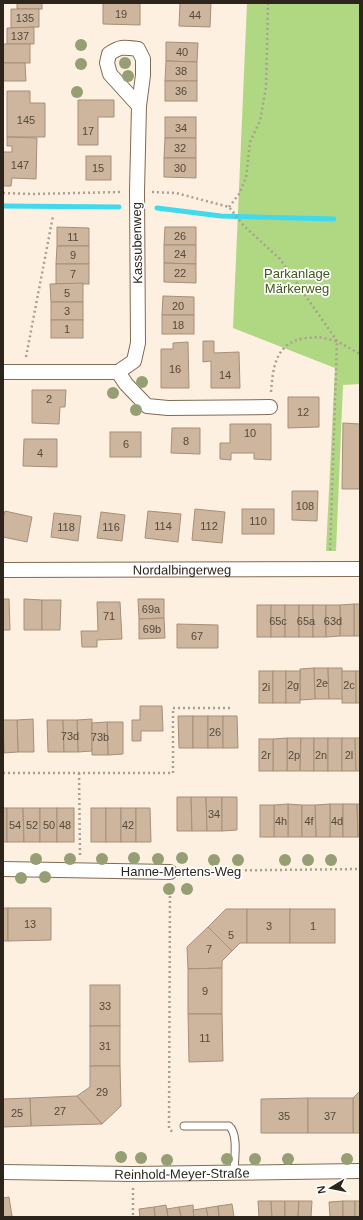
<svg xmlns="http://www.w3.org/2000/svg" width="363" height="1220" viewBox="0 0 363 1220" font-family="Arial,sans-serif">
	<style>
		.green { fill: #b0d882 }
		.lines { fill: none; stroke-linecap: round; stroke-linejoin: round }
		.stream { stroke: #40daec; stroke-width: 5 }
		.building { fill: #cdb69d; stroke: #a58f76 }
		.lane-casing { stroke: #806b53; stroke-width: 9 }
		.street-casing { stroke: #806b53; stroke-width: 16 }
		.path { stroke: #ab9f91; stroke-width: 2.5; stroke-dasharray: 2 3; stroke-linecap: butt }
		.lane { stroke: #fff; stroke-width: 7 }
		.street { stroke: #fff; stroke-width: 14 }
		.tree { fill: #969e74 }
		.labels { text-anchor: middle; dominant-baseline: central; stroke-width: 3.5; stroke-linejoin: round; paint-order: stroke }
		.number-label { font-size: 11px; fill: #55493c }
		.street-label { font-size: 13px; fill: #2d251b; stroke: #fff }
		.park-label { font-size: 13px; fill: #415a1c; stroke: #fff }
	</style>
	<rect width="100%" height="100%" fill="#fef0e0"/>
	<path class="green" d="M247,3h113v381l-17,1 -7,166h-10l9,-183 -102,-40z"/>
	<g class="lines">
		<g class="stream">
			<path d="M3,206l116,1"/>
			<path d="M157,208l64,8 113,3"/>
		</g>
	</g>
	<g class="building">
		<rect x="17" y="3" width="25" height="6"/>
		<path d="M103,3h37v22l-37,-1z"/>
		<path d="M180,3h31l-1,24 -31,-1z"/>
		<path d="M11,9h28v18l-28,1z"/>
		<path d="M34,27v17h-27v-16z"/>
		<path d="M166,42l32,1 -1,19 -31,-1z"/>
		<rect x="3" y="44" width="27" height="19"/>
		<path d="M166,61l31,1v19h-32z"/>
		<path d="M3,63h22l1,18h-23z"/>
		<rect x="165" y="81" width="32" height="20"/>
		<path d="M7,91h23v12h15v34h-38z"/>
		<path d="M78,100h36v17h-16v28h-20z"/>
		<rect x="165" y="117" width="31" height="21"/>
		<path d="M7,137l30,1 -1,41 -24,-1 -1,8h-8v-34h9v-6h-5z"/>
		<path d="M165,138h31v20h-32z"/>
		<rect x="86" y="156" width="25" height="24"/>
		<path d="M164,158h32v20l-32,-1z"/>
		<path d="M57,227l32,1v18h-32z"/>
		<path d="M165,227h31v18h-32z"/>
		<path d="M164,245h32v19l-32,-1z"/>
		<path d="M57,246h32v18h-33z"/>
		<path d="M164,263l32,1v19l-32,-1z"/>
		<rect x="56" y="264" width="33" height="20"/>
		<path d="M83,283v19h-32l-1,-18z"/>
		<path d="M163,296l31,1v18h-32z"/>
		<rect x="51" y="302" width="32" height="18"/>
		<rect x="162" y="315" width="32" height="19"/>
		<rect x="51" y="320" width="32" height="18"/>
		<path d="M203,341h11v12l25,-1 1,36h-29v-27l-8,1z"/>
		<path d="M188,342l1,46h-28v-39h12v-6z"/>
		<path d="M32,390h34l-1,17h-5l-1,17 -27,-1z"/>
		<path d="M288,397h31v30l-31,1z"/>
		<path d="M343,423l17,1v65h-18z"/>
		<path d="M230,424h41v36l-17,-1v-6h-23v7l-11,-1v-16h10z"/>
		<path d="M172,428h28v26l-29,-1z"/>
		<rect x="110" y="432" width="31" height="25"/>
		<path d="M24,439h33v28l-34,-1z"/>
		<path d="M292,491h26l-1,30 -25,-1z"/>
		<path d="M195,509l30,3 -3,31 -30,-3z"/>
		<rect x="242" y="509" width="32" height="25"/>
		<path d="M5,511l27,6 -5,25 -24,-5v-19z"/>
		<path d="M148,511l33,3 -3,28 -33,-4z"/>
		<path d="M101,512l24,3 -3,26 -25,-3z"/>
		<path d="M54,513l27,3 -3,25 -27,-4z"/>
		<path d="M3,599h6l1,31h-7z"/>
		<path d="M24,599l18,1v30h-18z"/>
		<path d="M138,599h26v19l-25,1z"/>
		<path d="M42,600h19l-1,30h-18z"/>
		<path d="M97,602h23l2,37 -25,1v7h-15l-1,-16h17z"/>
		<rect x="354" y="604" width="6" height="32"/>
		<path d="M354,604v32h-14v-31z"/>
		<rect x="257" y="605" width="14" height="32"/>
		<rect x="271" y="605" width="14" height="32"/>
		<rect x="285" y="605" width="14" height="32"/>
		<rect x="299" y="605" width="14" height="32"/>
		<rect x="313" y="605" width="13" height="32"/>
		<path d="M326,605h14v31l-14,1z"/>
		<path d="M164,618l1,20 -26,1v-20z"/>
		<path d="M177,624l41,1v23h-41z"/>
		<path d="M314,668h14l1,31h-14z"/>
		<path d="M314,668l1,31 -15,1v-31z"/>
		<path d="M328,668h14l1,31h-14z"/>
		<rect x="259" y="671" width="14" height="32"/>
		<rect x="273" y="671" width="13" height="32"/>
		<rect x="286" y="671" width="14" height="32"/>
		<rect x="342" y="671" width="14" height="32"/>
		<rect x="356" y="671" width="4" height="32"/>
		<path d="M140,706h22l1,25h-22v10h-9v-21h8z"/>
		<path d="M178,716h15v32h-14z"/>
		<rect x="193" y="716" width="15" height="32"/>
		<rect x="208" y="716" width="15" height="32"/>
		<path d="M223,716h14l1,32h-15z"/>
		<path d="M33,719l1,33h-16l-1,-32z"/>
		<path d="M92,719v32l-14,1 -1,-32z"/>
		<path d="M3,720h14l1,32 -14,1z"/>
		<path d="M47,720h16l1,32h-16z"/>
		<path d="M63,720h14l1,32h-14z"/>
		<path d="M107,722h16v32l-15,1z"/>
		<path d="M107,722l1,33h-16v-32z"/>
		<path d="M287,738h14l-1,33h-13z"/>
		<path d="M287,738v33h-14v-32z"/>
		<path d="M301,738h13v33h-14z"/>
		<rect x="314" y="738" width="14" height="33"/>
		<rect x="328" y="738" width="14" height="33"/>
		<path d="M342,738h13l1,33h-14z"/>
		<path d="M355,738h5v33h-4z"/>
		<rect x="259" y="739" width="14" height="32"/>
		<path d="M177,797h14l1,34h-15z"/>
		<path d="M191,797h15l1,34h-15z"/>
		<path d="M206,797h16v34h-15z"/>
		<path d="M222,797h15v33l-15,1z"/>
		<path d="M288,804l14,1v32h-14z"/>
		<path d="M288,804v33h-14v-32z"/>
		<rect x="330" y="804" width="13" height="33"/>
		<path d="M330,804v33h-14l-1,-32z"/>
		<path d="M343,804h14l1,33h-15z"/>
		<path d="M357,804h3v33h-2z"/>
		<rect x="260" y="805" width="14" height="32"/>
		<path d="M302,805h13l1,32h-14z"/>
		<rect x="3" y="808" width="4" height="34"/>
		<path d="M7,808h16l1,34h-17z"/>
		<path d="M23,808h17v34h-16z"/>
		<rect x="40" y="808" width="17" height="34"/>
		<rect x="57" y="808" width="17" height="34"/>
		<rect x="91" y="808" width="15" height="34"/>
		<rect x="106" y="808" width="15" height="34"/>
		<rect x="121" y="808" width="15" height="34"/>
		<path d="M136,808h14l1,34h-15z"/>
		<rect x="3" y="908" width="5" height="33"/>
		<path d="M8,908h43v32l-43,1z"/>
		<path d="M226,909h21v34h-7l-8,8 -24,-24z"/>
		<rect x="247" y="909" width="43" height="34"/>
		<rect x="290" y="909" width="45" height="34"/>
		<path d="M208,927l24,24 -10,10v7l-34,1 -1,-22z"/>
		<path d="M222,968v46h-34v-45z"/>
		<rect x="90" y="985" width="30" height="41"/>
		<path d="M188,1014h34l1,47 -34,1z"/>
		<rect x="90" y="1026" width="30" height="40"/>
		<path d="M90,1066h30l1,40 -19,18 -25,-28 13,-9z"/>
		<path d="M360,1091v42h-7v-35z"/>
		<path d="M77,1096l25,28 -71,2 -1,-28z"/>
		<path d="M30,1098l1,28 -28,1v-28z"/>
		<path d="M308,1098v35h-47v-34z"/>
		<rect x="308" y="1098" width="45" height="35"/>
		<path d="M9,1197l3,19 -9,1v-19z"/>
		<path d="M258,1201h13l1,16h-13z"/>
		<path d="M271,1201h14v16h-13z"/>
		<path d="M285,1201h14l-1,16h-13z"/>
		<path d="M299,1201h13l-1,16h-13z"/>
		<path d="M343,1201v16h-13l-1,-15z"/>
		<rect x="343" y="1201" width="12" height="16"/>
		<rect x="355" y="1201" width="5" height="16"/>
		<path d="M232,1204l2,13h-15l-1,-11z"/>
		<path d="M166,1205l2,12h-13l-1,-10z"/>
		<path d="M193,1205l1,12h-13l-2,-10z"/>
		<path d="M218,1206l1,11h-11l-2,-9z"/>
		<path d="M154,1207l1,10h-15l-1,-8z"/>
		<path d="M179,1207l2,10h-13l-1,-8z"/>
		<path d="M206,1208l2,9h-14l-1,-7z"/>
	</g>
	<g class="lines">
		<g class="lane-casing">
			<path id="lane" d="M184,1126h45c10,8 5,35 5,47"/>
		</g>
		<g class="street-casing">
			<g id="street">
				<path d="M3,372h115l16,-11 4,-18 -1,-152 2,-85 4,-31v-16l-5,-10c-14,-2 -18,-3 -29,5l-2,9 3,11 29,32"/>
				<path d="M118,372l8,12 21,22 21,2 102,-1"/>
				<path id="s1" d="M3,570l357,-1"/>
				<path d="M3,869l167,3"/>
				<path id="s2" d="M3,1172l130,2 227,-3"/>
			</g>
		</g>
		<g class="path">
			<path d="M152,192l24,1 53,14 15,19 36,33 57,82 23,13"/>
			<path d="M3,193l30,1 88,-2"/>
			<path d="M229,207l10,-13 7,-16 4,-36 10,-21 6,-34 2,-84"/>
			<path d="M26,357l27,-141"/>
			<path d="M271,392c2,-26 5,-50 35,-54 4,0 8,-1 12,-1 6,1 13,3 19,4l-7,212"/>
			<path d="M3,773h170v-65h60"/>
			<path d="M79,773l1,83"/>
			<path d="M185,871l175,-2"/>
			<path d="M170,886l-1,243 5,4"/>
			<path d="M133,1188v29"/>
		</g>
		<use href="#lane" class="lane"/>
		<use href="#street" class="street"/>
	</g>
	<g class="tree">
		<circle cx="81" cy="45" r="6"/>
		<circle cx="125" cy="63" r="6"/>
		<circle cx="81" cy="64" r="6"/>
		<circle cx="128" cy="76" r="6"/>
		<circle cx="77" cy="92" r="6"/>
		<circle cx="142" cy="382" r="6"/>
		<circle cx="113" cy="393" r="6"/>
		<circle cx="136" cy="410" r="6"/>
		<circle cx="134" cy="858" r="6"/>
		<circle cx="182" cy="858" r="6"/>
		<circle cx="36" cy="859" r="6"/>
		<circle cx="70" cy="859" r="6"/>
		<circle cx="102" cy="859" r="6"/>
		<circle cx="158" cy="859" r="6"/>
		<circle cx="214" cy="860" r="6"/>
		<circle cx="238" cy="860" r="6"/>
		<circle cx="285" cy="860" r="6"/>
		<circle cx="308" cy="860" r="6"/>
		<circle cx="331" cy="860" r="6"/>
		<circle cx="45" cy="877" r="6"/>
		<circle cx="21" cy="878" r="6"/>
		<circle cx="169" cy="889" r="6"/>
		<circle cx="187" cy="889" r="6"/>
		<circle cx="121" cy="1157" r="6"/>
		<circle cx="141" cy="1158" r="6"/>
		<circle cx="227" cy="1159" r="6"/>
		<circle cx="255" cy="1159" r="6"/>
		<circle cx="288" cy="1159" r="6"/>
		<circle cx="347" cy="1159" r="6"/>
		<circle cx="167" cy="1160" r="6"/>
	</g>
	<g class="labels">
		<g class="number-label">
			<text x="121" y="14">19</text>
			<text x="195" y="15">44</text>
			<text x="25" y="18">135</text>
			<text x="20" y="36">137</text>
			<text x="182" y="52">40</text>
			<text x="181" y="71">38</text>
			<text x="181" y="91">36</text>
			<text x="26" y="120">145</text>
			<text x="181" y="128">34</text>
			<text x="88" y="131">17</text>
			<text x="180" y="148">32</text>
			<text x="20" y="165">147</text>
			<text x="98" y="168">15</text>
			<text x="180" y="168">30</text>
			<text x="180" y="236">26</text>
			<text x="73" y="237">11</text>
			<text x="180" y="254">24</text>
			<text x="73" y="255">9</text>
			<text x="180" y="273">22</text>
			<text x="73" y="274">7</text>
			<text x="67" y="293">5</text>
			<text x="178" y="306">20</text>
			<text x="67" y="311">3</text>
			<text x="178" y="325">18</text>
			<text x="67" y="329">1</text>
			<text x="175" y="369">16</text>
			<text x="225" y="375">14</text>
			<text x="49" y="399">2</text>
			<text x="303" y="412">12</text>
			<text x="250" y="433">10</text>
			<text x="186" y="441">8</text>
			<text x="126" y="444">6</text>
			<text x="40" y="453">4</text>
			<text x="305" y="506">108</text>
			<text x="258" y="521">110</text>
			<text x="163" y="526">114</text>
			<text x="209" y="526">112</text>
			<text x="66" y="527">118</text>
			<text x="111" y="527">116</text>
			<text x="151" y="609">69a</text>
			<text x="109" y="616">71</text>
			<text x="278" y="621">65c</text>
			<text x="306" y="621">65a</text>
			<text x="333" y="621">63d</text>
			<text x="152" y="629">69b</text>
			<text x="197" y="636">67</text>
			<text x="322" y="683">2e</text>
			<text x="293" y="685">2g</text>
			<text x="349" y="685">2c</text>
			<text x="266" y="687">2i</text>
			<text x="215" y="732">26</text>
			<text x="70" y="736">73d</text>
			<text x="100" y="737">73b</text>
			<text x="266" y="755">2r</text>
			<text x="294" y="755">2p</text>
			<text x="321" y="755">2n</text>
			<text x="349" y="755">2l</text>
			<text x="214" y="814">34</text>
			<text x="281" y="821">4h</text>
			<text x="309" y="821">4f</text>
			<text x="337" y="821">4d</text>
			<text x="15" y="825">54</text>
			<text x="32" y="825">52</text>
			<text x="49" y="825">50</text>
			<text x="65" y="825">48</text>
			<text x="128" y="825">42</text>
			<text x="30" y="924">13</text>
			<text x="269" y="926">3</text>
			<text x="313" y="926">1</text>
			<text x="231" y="935">5</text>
			<text x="209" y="949">7</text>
			<text x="205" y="991">9</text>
			<text x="105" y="1006">33</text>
			<text x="205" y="1038">11</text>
			<text x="105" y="1046">31</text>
			<text x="102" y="1092">29</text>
			<text x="60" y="1111">27</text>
			<text x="17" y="1113">25</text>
			<text x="284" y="1116">35</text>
			<text x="330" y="1116">37</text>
		</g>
		<g class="street-label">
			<text transform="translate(137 243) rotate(-91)">Kassubenweg</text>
			<text stroke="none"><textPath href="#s1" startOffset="179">Nordalbingerweg</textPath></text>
			<text x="181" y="871">Hanne-Mertens-Weg</text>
			<text stroke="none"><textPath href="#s2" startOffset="179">Reinhold-Meyer-Straße</textPath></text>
		</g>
		<g class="park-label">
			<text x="297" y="273">Parkanlage<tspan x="297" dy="15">Märkerweg</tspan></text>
		</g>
	</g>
	<rect width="363" height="1220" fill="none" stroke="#2d251b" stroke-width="8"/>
	<g transform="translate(331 1188) rotate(260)" stroke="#ffffff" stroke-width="3" paint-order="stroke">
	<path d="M0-3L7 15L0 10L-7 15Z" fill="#2d251b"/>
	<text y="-6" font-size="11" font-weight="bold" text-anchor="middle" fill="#2d251b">N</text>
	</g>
</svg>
